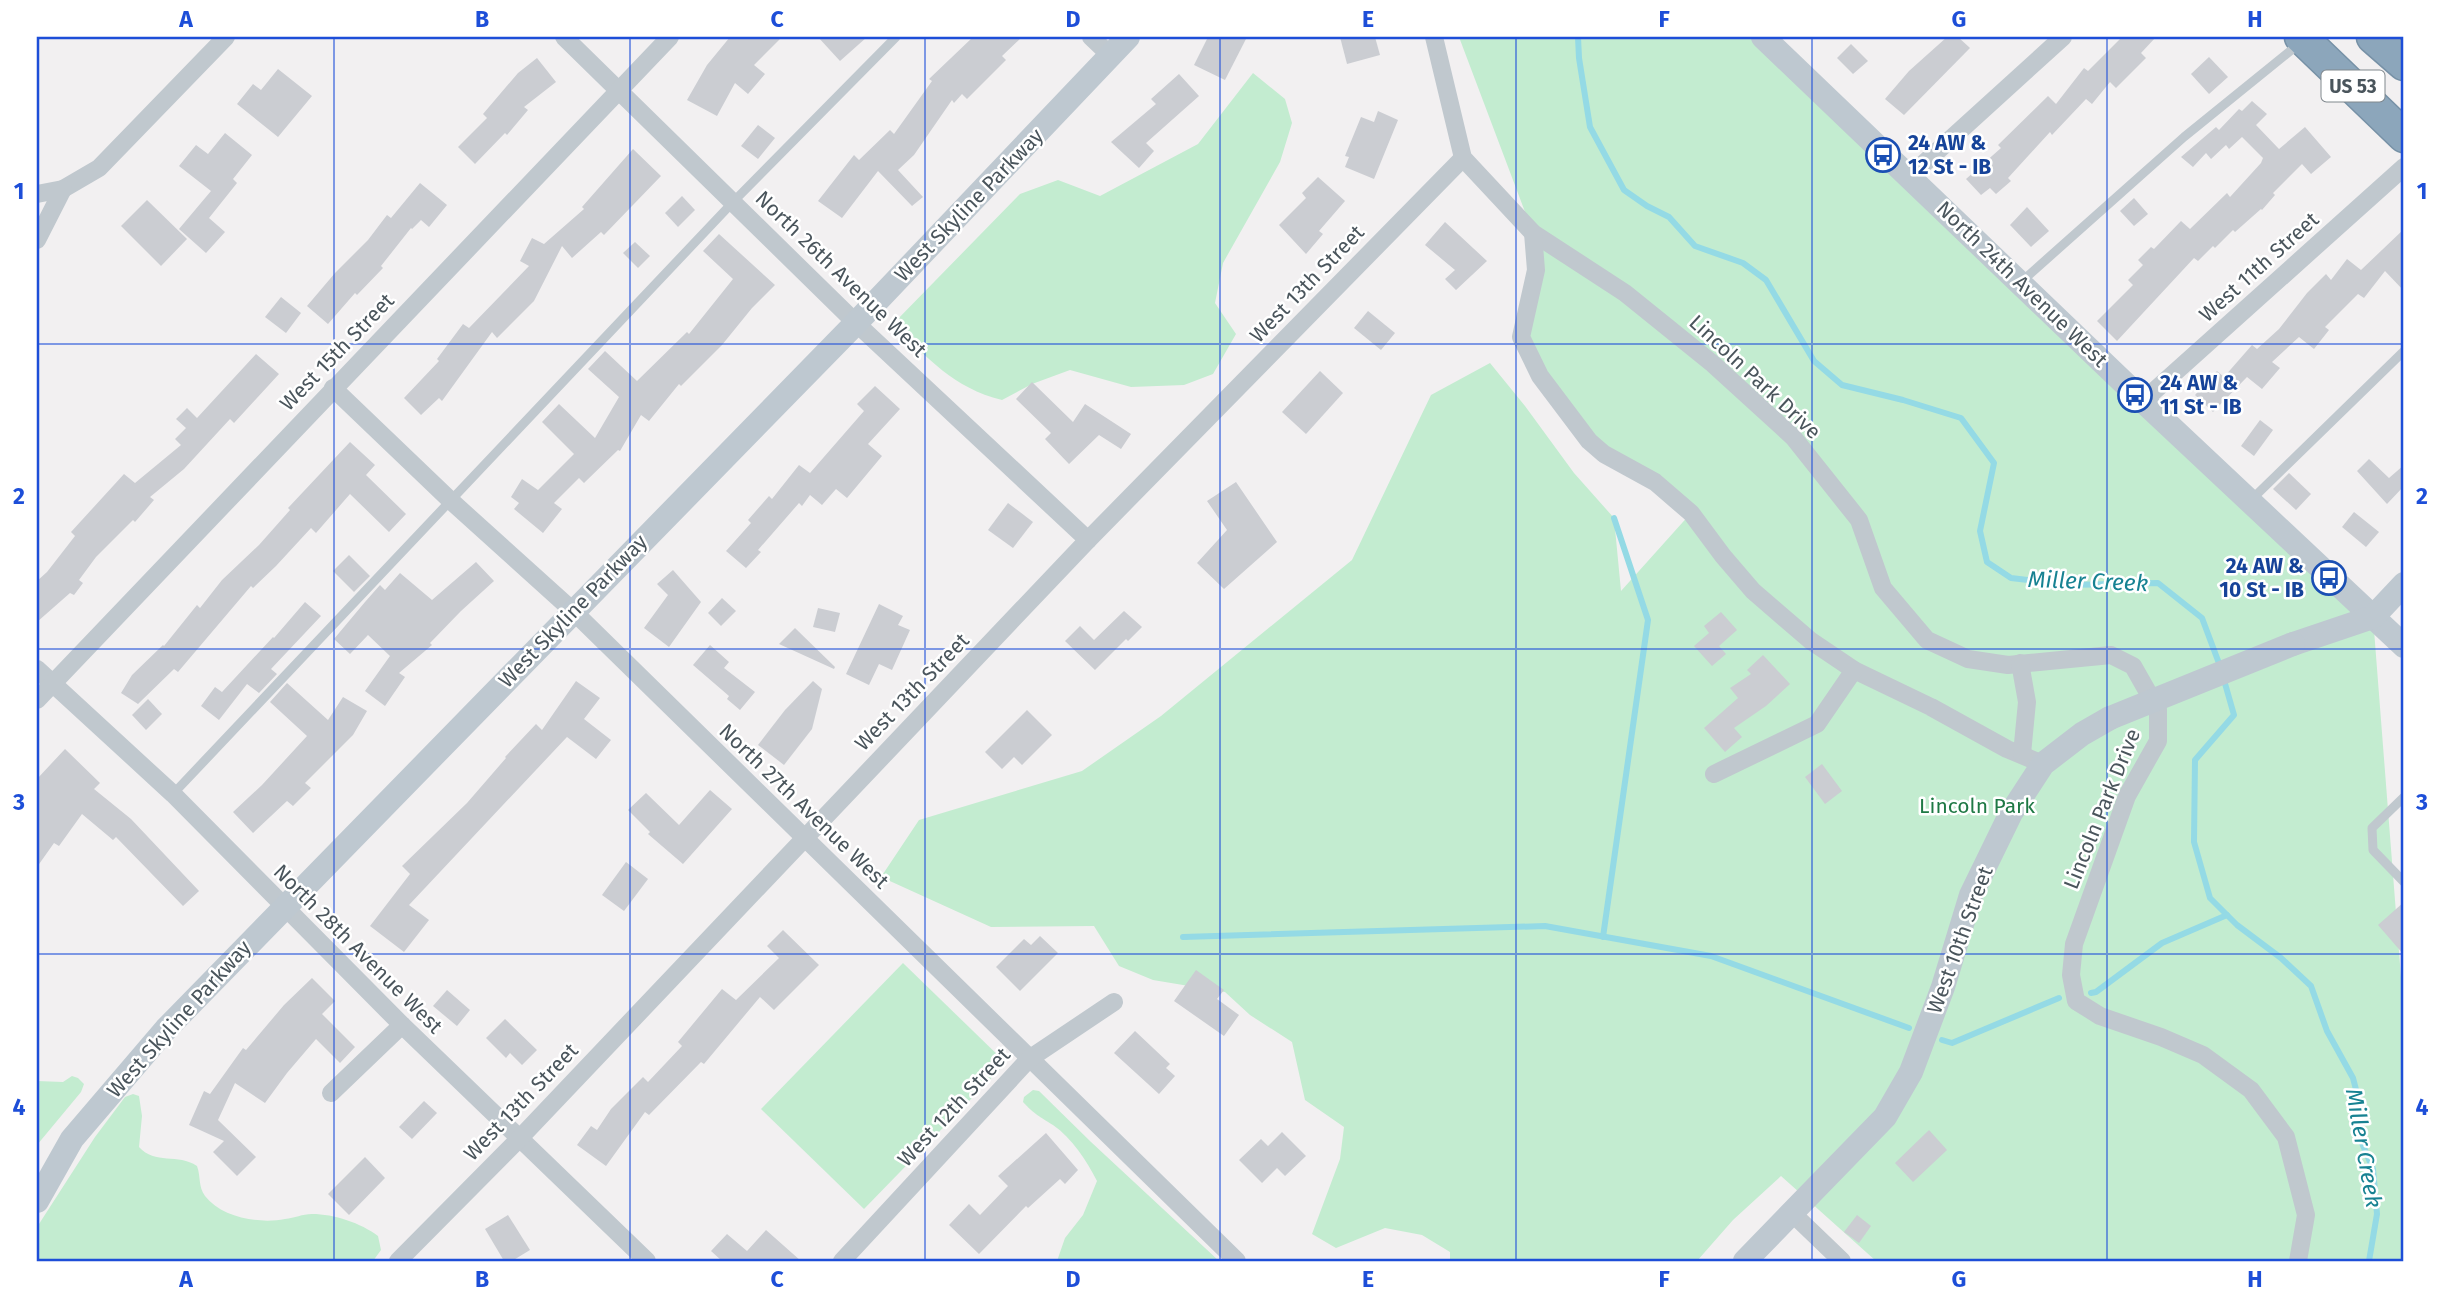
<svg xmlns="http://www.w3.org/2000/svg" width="2441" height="1298" viewBox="0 0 2441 1298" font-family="'Fira Sans',sans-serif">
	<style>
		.green { fill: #c3ecd0 }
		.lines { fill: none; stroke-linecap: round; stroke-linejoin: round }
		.stream { stroke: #94dae5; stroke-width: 6 }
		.building { fill: #cbcdd2 }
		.highway-casing { stroke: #7791a6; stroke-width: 35 }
		.lane { stroke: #c0c8ce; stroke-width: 9 }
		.street { stroke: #c0c8ce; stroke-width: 18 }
		.secondary { stroke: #bec8d0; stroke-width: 24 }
		.highway { stroke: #8ca6bb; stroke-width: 32 }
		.secondary-bridge { stroke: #bec8d0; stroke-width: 24 }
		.grid { fill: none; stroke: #1d4ed8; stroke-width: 2; stroke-opacity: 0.55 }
		.labels { text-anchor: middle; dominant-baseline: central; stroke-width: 5; stroke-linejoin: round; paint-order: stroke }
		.shield { fill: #fff; stroke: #80888d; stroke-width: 2 }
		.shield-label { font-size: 19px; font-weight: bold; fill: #4a555c }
		.transit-label { font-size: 21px; font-weight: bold; fill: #164399; stroke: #fff; text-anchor: start }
		.street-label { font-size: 21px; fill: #4a555c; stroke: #fff }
		.park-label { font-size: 21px; fill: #1f7945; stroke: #fff }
		.water-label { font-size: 23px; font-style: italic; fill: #178292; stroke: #fff }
		.neatline { fill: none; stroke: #1d4ed8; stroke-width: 2.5 }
		.grid-label { font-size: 23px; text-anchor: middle; font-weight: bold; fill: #1d4ed8 }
	</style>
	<rect width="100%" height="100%" fill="#f2f0f1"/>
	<g class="green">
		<path d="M1459,37h304l610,580 31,399v245h-528l-95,-85 -48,44 -36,41h-247v-9l-28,-17 -37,-7 -49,20 -24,-14 28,-75 4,-32 -39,-27 -13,-58 -42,-27 -25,-23 -72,-12 -34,-14 -25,-40 -103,1 -110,-50 38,-57 163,-49 79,-55 191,-156 79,-165 59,-32 35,43 49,67 40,45 7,73 70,-78 -87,-59 -83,-117 12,-104z"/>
		<path d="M1253,73l32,26 7,24 -12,39 -57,101 -8,40 21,31 -23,40 -29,11 -53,2 -61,-17 -38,14 -30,16c-49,-12 -73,-42 -110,-75l128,-131 38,-14 42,16 98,-52z"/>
		<path d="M903,963l103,100 -142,146 -103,-100z"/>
		<path d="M72,1076l6,2 6,6 -3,8 -44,53v-64l26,1z"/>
		<path d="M1033,1090l6,1 52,51 128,119h-162l8,-23 18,-23 14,-34c-10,-20 -25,-43 -44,-56 -14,-9 -18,-10 -30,-23l1,-5z"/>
		<path d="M133,1094l6,2 3,20 -3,31c16,18 39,6 58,19 4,11 1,20 8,30 17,22 55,28 80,23 10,-1 17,-5 27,-5 22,0 49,9 66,22l3,14 -8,11h-336v-32l2,-5 56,-87 30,-40z"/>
	</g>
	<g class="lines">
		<g class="stream">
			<path d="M1578,37l1,21 11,69 34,63 23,16 22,11 26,29 48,17 23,17 48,81 28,24 61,15 58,18 33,45 -14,68 7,31 24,16 58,7 89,-2 44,35 18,48"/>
			<path d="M2224,680l10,35 -39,45 -1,82 16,56 27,27 44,33 30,28 16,45 26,47 7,27 2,38 11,26 4,45 -8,47"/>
			<path d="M1183,937l362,-11 166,30 198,72"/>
			<path d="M1603,937l45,-317 -34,-102"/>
			<path d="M2091,993l5,-1 66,-49 65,-28"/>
			<path d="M1942,1040l10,3 107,-45"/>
		</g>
	</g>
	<g class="building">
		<path d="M730,37h52l-28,28 11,9 -17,20 -13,-11 -18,33 -30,-16 20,-35z"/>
		<path d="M818,37h49l-27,24z"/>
		<path d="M973,37h49l-20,19 4,4 -39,39 -5,-5 -8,9 -2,-3 -38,55 -16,15 25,27 -11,9 -34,-35 -36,47 -24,-17 36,-46 5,5 31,-30 4,4 38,-53 -3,-2z"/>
		<path d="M1208,37h39l-22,43 -31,-15z"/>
		<path d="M1340,37h35l5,18 -33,9z"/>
		<path d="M1947,37h11l12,11 -66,67 -19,-16 24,-28z"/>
		<path d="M2122,37h34l-15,16 5,5 -30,30 -6,-6 -18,22 -6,-5 -34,36 -2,-3 -42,46 3,3 -15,13 -6,-6 -9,7 -15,-16 35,-31 -3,-3 50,-49 8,8 28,-36 4,3z"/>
		<path d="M1851,44l17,17 -15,13 -16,-16z"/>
		<path d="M2209,57l19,20 -19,17 -18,-20z"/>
		<path d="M537,58l19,24 -32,25 4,3 -21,25 -2,-2 -30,31 -17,-17 29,-29 -4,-4 35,-41z"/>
		<path d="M278,69l34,27 -34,41 -41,-33 16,-20 8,6z"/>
		<path d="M1179,74l20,22 -53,47 8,8 -15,17 -28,-26 45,-38 -5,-5z"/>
		<path d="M2252,101l15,13 -11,11 23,24 26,-22 26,30 -20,17 -9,-10 -29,29 2,2 -13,15 -1,-1 -26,23 -2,-2 -18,18 -2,-2 -15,15 -4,-3 -77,83 -20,-20 36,-36 -5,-5 15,-15 -5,-5 13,-13 3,2 27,-28 9,8 37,-36 3,4 31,-34 2,-5 -21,-21 -13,12 -3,-4 -15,14 -5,-6 -13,14 -12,-10 35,-30 3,3 20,-21 3,2z"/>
		<path d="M1378,111l20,9 -24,59 -29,-12 4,-10 -4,-1 16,-39 13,5z"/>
		<path d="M758,125l17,13 -17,21 -17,-13z"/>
		<path d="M225,133l27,22 -19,24 4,4 -28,35 16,14 -19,21 -27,-24 32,-38 -32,-25 17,-21 12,9z"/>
		<path d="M633,149l28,27 -57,59 -3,-3 -29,26 -10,-12 -28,55 -37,37 -5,-6 -50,69 -3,-3 -18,17 -17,-17 35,-37 -2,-2 26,-35 6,4 60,-62 -9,-5 12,-23 12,6 40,-35 -2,-2z"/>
		<path d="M1318,177l27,24 -26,30 4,3 -17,20 -27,-29 27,-27 -4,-5z"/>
		<path d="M420,183l27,22 -18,22 -8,-7 -9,9 -1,-1 -30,38 2,2 -26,27 -2,-2 -27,31 -21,-18 28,-33 33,-33 19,-25 4,3z"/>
		<path d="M682,196l13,14 -17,17 -13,-14z"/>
		<path d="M2134,198l14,16 -14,12 -14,-15z"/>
		<path d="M147,200l40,39 -26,27 -40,-40z"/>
		<path d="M2027,207l22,24 -18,16 -21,-22z"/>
		<path d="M1445,222l42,39 -31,29 -11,-11 10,-9 -30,-25z"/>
		<path d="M2404,229v62l-19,-20 -21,27 -6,-4 -33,33 4,3 -15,19 -15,-12 -27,25 8,6 -18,21 -15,-12 -34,35 -18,-17 22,-24 7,6 28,-32 5,4 22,-20 28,-36 19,-19 5,6 16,-21 14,11z"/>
		<path d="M719,234l56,51 -23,23 -30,37 -41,41 -2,-2 -30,37 -8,-6 -21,36 -2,-1 -34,33 -5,-5 -25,25 8,6 -19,24 -29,-24 5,-6 -8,-6 11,-18 16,11 36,-36 -32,-32 17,-18 36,34 24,-41 -31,-28 17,-18 32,30 50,-49 2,2 44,-55 -30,-28z"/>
		<path d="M635,242l15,14 -12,12 -15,-15z"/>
		<path d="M281,297l20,16 -15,20 -21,-16z"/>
		<path d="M1368,311l27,22 -14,17 -27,-22z"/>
		<path d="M256,354l23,20 -45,49 -4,-4 -46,50 -34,28 4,3 -19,22 -2,-2 -37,37 -17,23 4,3 -9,12 -4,-2 -33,29v-41l10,-9 28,-36 -4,-4 53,-58 11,9 46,-38 -6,-6 11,-11 -10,-9 11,-11 10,10z"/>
		<path d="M1320,371l23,22 -37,41 -24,-22z"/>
		<path d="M1032,382l41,40 12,-18 46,30 -10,15 -22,-14 -30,29 -24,-25 6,-6 -35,-34z"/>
		<path d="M875,386l25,23 -32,35 14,12 -35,42 -11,-9 -14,16 -12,-10 -8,11 -3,-3 -41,47 3,2 -15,16 -20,-17 25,-28 -3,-3 21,-24 3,3 27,-34 11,8 54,-62 -7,-7z"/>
		<path d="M2260,420l13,10 -19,26 -13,-10z"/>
		<path d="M350,442l25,23 -9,10 40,39 -17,18 -39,-38 -34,39 -5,-5 -35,38 -23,22 -2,-2 -73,86 -4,-3 -36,35 -17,-11 11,-18 31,-30 1,1 33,-41 3,3 22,-28 37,-35 31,-35 -2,-2z"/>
		<path d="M2369,459l20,19 15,-13v21l-17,18 -30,-33z"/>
		<path d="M2289,473l22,21 -15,16 -23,-21z"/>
		<path d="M1236,482l41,60 -53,47 -27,-26 30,-33 -20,-29z"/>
		<path d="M1008,503l25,19 -20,26 -25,-18z"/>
		<path d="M2354,512l25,20 -13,15 -24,-20z"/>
		<path d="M349,555l21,21 -16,16 -21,-21z"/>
		<path d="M476,562l18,19 -33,30 -31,32 2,2 -33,28 6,4 -20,29 -20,-15 25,-35 -22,-21 -18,19 -16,-15 31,-37 15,-17 5,5 15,-17 32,27z"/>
		<path d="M673,570l28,32 -32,45 -25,-19 24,-33 -11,-11z"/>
		<path d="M722,598l14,13 -15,15 -13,-13z"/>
		<path d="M305,602l16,14 -50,53 6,5 -18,19 -12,-9 -28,36 -18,-14 14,-19 7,5 51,-55 1,1z"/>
		<path d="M879,604l24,12 -5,9 12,5 -18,40 -13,-6 -10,21 -23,-11z"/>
		<path d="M818,608l22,5 -5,19 -22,-5z"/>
		<path d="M1124,611l18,16 -14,14 -2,-2 -31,31 -30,-29 15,-15 14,14z"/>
		<path d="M1721,612l16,18 -18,16 7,8 -14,12 -18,-20 15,-13 -5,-7z"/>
		<path d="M795,628l40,39 -1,2 -55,-25z"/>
		<path d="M710,645l19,17 -5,6 31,24 -15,18 -13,-11 2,-3 -36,-31z"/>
		<path d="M1763,655l27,29 -24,22 -32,22 8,9 -17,15 -21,-24 34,-30 -8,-10 21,-14 -4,-4z"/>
		<path d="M576,681l24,17 -16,21 27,21 -15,19 -29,-22 -158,168 20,15 -25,32 -34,-26 40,-52 -8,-8 65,-63 39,-45 -1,-1 31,-33 6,6z"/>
		<path d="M813,681l9,8 -10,40 -28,36 -26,-20 27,-35z"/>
		<path d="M287,683l41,37 15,-23 24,14 -14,24 -48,48 6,5 -18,18 -6,-5 -34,32 -20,-21 29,-27 45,-49 -37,-34z"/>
		<path d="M148,699l14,15 -16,16 -14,-15z"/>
		<path d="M1027,710l25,25 -30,30 -8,-8 -12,12 -17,-17z"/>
		<path d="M65,749l35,34 -6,6 37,30 68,72 -16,15 -67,-69 -3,3 -31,-26 -23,32 -5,-3 -17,24v-88z"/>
		<path d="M1822,764l20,27 -17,13 -20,-27z"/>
		<path d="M710,790l22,19 -49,55 -35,-30 2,-2 -22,-22 18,-17 33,32z"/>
		<path d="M626,862l22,17 -24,32 -22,-16z"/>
		<path d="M2404,902v53l-26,-30z"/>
		<path d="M783,930l36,35 -45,45 -14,-13 -56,67 -3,-2 -52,53 -4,-3 -39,54 -29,-21 14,-19 6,4 14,-21 32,-32 5,5 34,-36 -4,-4 44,-53 14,11 43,-42 -12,-12z"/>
		<path d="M1040,936l18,17 -38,38 -24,-24 28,-28 7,6z"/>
		<path d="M1196,970l28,20 -7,9 22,16 -15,21 -50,-35z"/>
		<path d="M312,978l23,23 -13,13 33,33 -15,16 -24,-24 -29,34 -22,30 -30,-20 -17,37 38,37 -19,19 -24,-24 11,-11 -35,-16 15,-34 6,3 33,-46 3,2 38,-45z"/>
		<path d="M447,990l23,20 -13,16 -24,-20z"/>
		<path d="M505,1019l32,31 -15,15 -12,-12 -4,5 -20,-20z"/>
		<path d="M1135,1031l35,33 -4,4 9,8 -16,18 -45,-41z"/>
		<path d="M424,1101l13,12 -25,26 -13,-12z"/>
		<path d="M1929,1130l18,20 -34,32 -18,-19z"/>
		<path d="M1282,1132l24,24 -21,20 -8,-8 -15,15 -23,-23 22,-21 7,7z"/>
		<path d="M1046,1133l32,37 -13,14 -5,-5 -32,29 -2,-2 -47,48 -30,-29 20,-21 11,11 28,-29 -10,-10z"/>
		<path d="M365,1157l20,21 -36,37 -21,-21z"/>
		<path d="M508,1215l22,35 -18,11h-8l-19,-32z"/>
		<path d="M1857,1215l14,11 -12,17 -15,-11z"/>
		<path d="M766,1230l35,31h-79l-11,-10 16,-17 20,17z"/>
	</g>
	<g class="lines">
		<g class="highway-casing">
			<g id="highway">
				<path d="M2301,37l103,99"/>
				<path d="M2373,37l31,27"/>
			</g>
		</g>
		<g class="lane">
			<path d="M2021,282l163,-145 116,-94"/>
			<path d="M2250,501l154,-150"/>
			<path d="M173,794l561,-593 162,-164"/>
			<path d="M2404,797l-32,31 1,22 31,32"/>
		</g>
		<g class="street">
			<path d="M564,37l292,286 232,217"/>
			<path d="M1091,37l20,19"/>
			<path d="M1434,37l29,121 70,75 92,60 88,71 80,73 66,83 24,68 44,52 41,19 40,6 103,-10 22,11 25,44v31l-31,55 -53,148 -3,31 5,26 24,15 61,21 42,18 48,35 35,47 20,78 -8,46"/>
			<path d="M1910,176l153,-139"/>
			<path d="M63,189l36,-21 127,-131"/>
			<path d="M37,194l26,-5 -26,51"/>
			<path d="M1533,233l3,37 -15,67 19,39 49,65 15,13 51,28 36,31 32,43 30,35 58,50 43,29 77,37 76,42 36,15"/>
			<path d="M333,388l117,112 123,111 664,650"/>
			<path d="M2143,401l261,-234"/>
			<path d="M2020,663l7,39 -5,52"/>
			<path d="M37,669l136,125 229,231 245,236"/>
			<path d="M37,700l633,-663"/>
			<path d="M1714,774l103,-50 37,-54"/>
			<path d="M331,1093l71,-68"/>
			<path d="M1792,1213l50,48"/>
			<path d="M398,1261l120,-121 570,-600 375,-382"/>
			<path d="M842,1261l187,-202 85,-57"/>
		</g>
		<g class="secondary">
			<path d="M1763,37l380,364 261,245"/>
			<path d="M2293,644l80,-27 31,-33"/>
			<path d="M37,1201l35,-62 94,-110 690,-706 272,-286"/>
			<path d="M1745,1261l140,-144 26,-45 32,-85 28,-92 40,-82 32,-49 39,-30 28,-16"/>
		</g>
		<use href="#highway" class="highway"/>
		<path class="secondary-bridge" d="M2110,718l183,-74"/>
	</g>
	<path class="grid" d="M334,37v1224M630,37v1224M925,37v1224M1220,37v1224M1516,37v1224M1812,37v1224M2107,37v1224M37,344h2367M37,649h2367M37,954h2367"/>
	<defs>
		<g id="bus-ring" transform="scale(1.75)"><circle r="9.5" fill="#fff" stroke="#1a4fb4" stroke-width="1.5"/><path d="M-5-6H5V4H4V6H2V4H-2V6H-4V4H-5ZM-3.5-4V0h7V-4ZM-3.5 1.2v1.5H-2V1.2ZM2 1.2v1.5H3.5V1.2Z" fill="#1a4fb4"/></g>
	</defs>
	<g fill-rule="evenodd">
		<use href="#bus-ring" x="1883" y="155"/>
		<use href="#bus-ring" x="2135" y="395"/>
		<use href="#bus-ring" x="2329" y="578"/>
	</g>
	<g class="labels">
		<rect class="shield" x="2321.5" y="70.5" width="63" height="31" rx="5"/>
		<g class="shield-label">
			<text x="2353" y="86">US 53</text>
		</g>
		<g class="transit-label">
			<text x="1908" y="143">24 AW &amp;<tspan x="1908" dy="24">12 St - IB</tspan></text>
			<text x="2160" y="383">24 AW &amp;<tspan x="2160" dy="24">11 St - IB</tspan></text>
			<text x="2304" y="566" text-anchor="end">24 AW &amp;<tspan x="2304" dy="24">10 St - IB</tspan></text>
		</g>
		<g class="street-label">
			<text transform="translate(969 205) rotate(-46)">West Skyline Parkway</text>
			<text transform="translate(2259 267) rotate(-42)">West 11th Street</text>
			<text transform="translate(841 274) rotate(44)">North 26th Avenue West</text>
			<text transform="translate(1307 284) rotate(-46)">West 13th Street</text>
			<text transform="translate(2022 284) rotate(44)">North 24th Avenue West</text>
			<text transform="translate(337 352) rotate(-46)">West 15th Street</text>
			<text transform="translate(1755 377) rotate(43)">Lincoln Park Drive</text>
			<text transform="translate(573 611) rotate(-46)">West Skyline Parkway</text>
			<text transform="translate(912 692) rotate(-46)">West 13th Street</text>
			<text transform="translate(804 806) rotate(44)">North 27th Avenue West</text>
			<text transform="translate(2102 809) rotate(-68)">Lincoln Park Drive</text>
			<text transform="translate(1960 940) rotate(-70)">West 10th Street</text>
			<text transform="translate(358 949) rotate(45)">North 28th Avenue West</text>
			<text transform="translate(179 1019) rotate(-48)">West Skyline Parkway</text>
			<text transform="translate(521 1102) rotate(-46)">West 13th Street</text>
			<text transform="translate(954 1107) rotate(-47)">West 12th Street</text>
		</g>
		<g class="park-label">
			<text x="1977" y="806">Lincoln Park</text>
		</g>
		<g class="water-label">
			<text transform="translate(2088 581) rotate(2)">Miller Creek</text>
			<text transform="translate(2364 1148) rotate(80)">Miller Creek</text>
		</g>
	</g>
	<rect width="2441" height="1298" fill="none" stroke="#ffffff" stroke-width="77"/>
	<rect x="38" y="38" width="2364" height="1222" class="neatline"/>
	<g class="grid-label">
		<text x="186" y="27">A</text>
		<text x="482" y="27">B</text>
		<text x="777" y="27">C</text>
		<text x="1073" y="27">D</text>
		<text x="1368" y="27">E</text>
		<text x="1664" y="27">F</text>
		<text x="1959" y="27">G</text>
		<text x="2255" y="27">H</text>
		<text x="19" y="199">1</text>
		<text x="2422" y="199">1</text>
		<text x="19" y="504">2</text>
		<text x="2422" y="504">2</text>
		<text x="19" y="810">3</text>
		<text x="2422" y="810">3</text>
		<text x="19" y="1115">4</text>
		<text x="2422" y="1115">4</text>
		<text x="186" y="1287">A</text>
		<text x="482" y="1287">B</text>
		<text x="777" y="1287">C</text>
		<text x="1073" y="1287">D</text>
		<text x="1368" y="1287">E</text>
		<text x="1664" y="1287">F</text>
		<text x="1959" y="1287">G</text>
		<text x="2255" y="1287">H</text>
	</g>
</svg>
